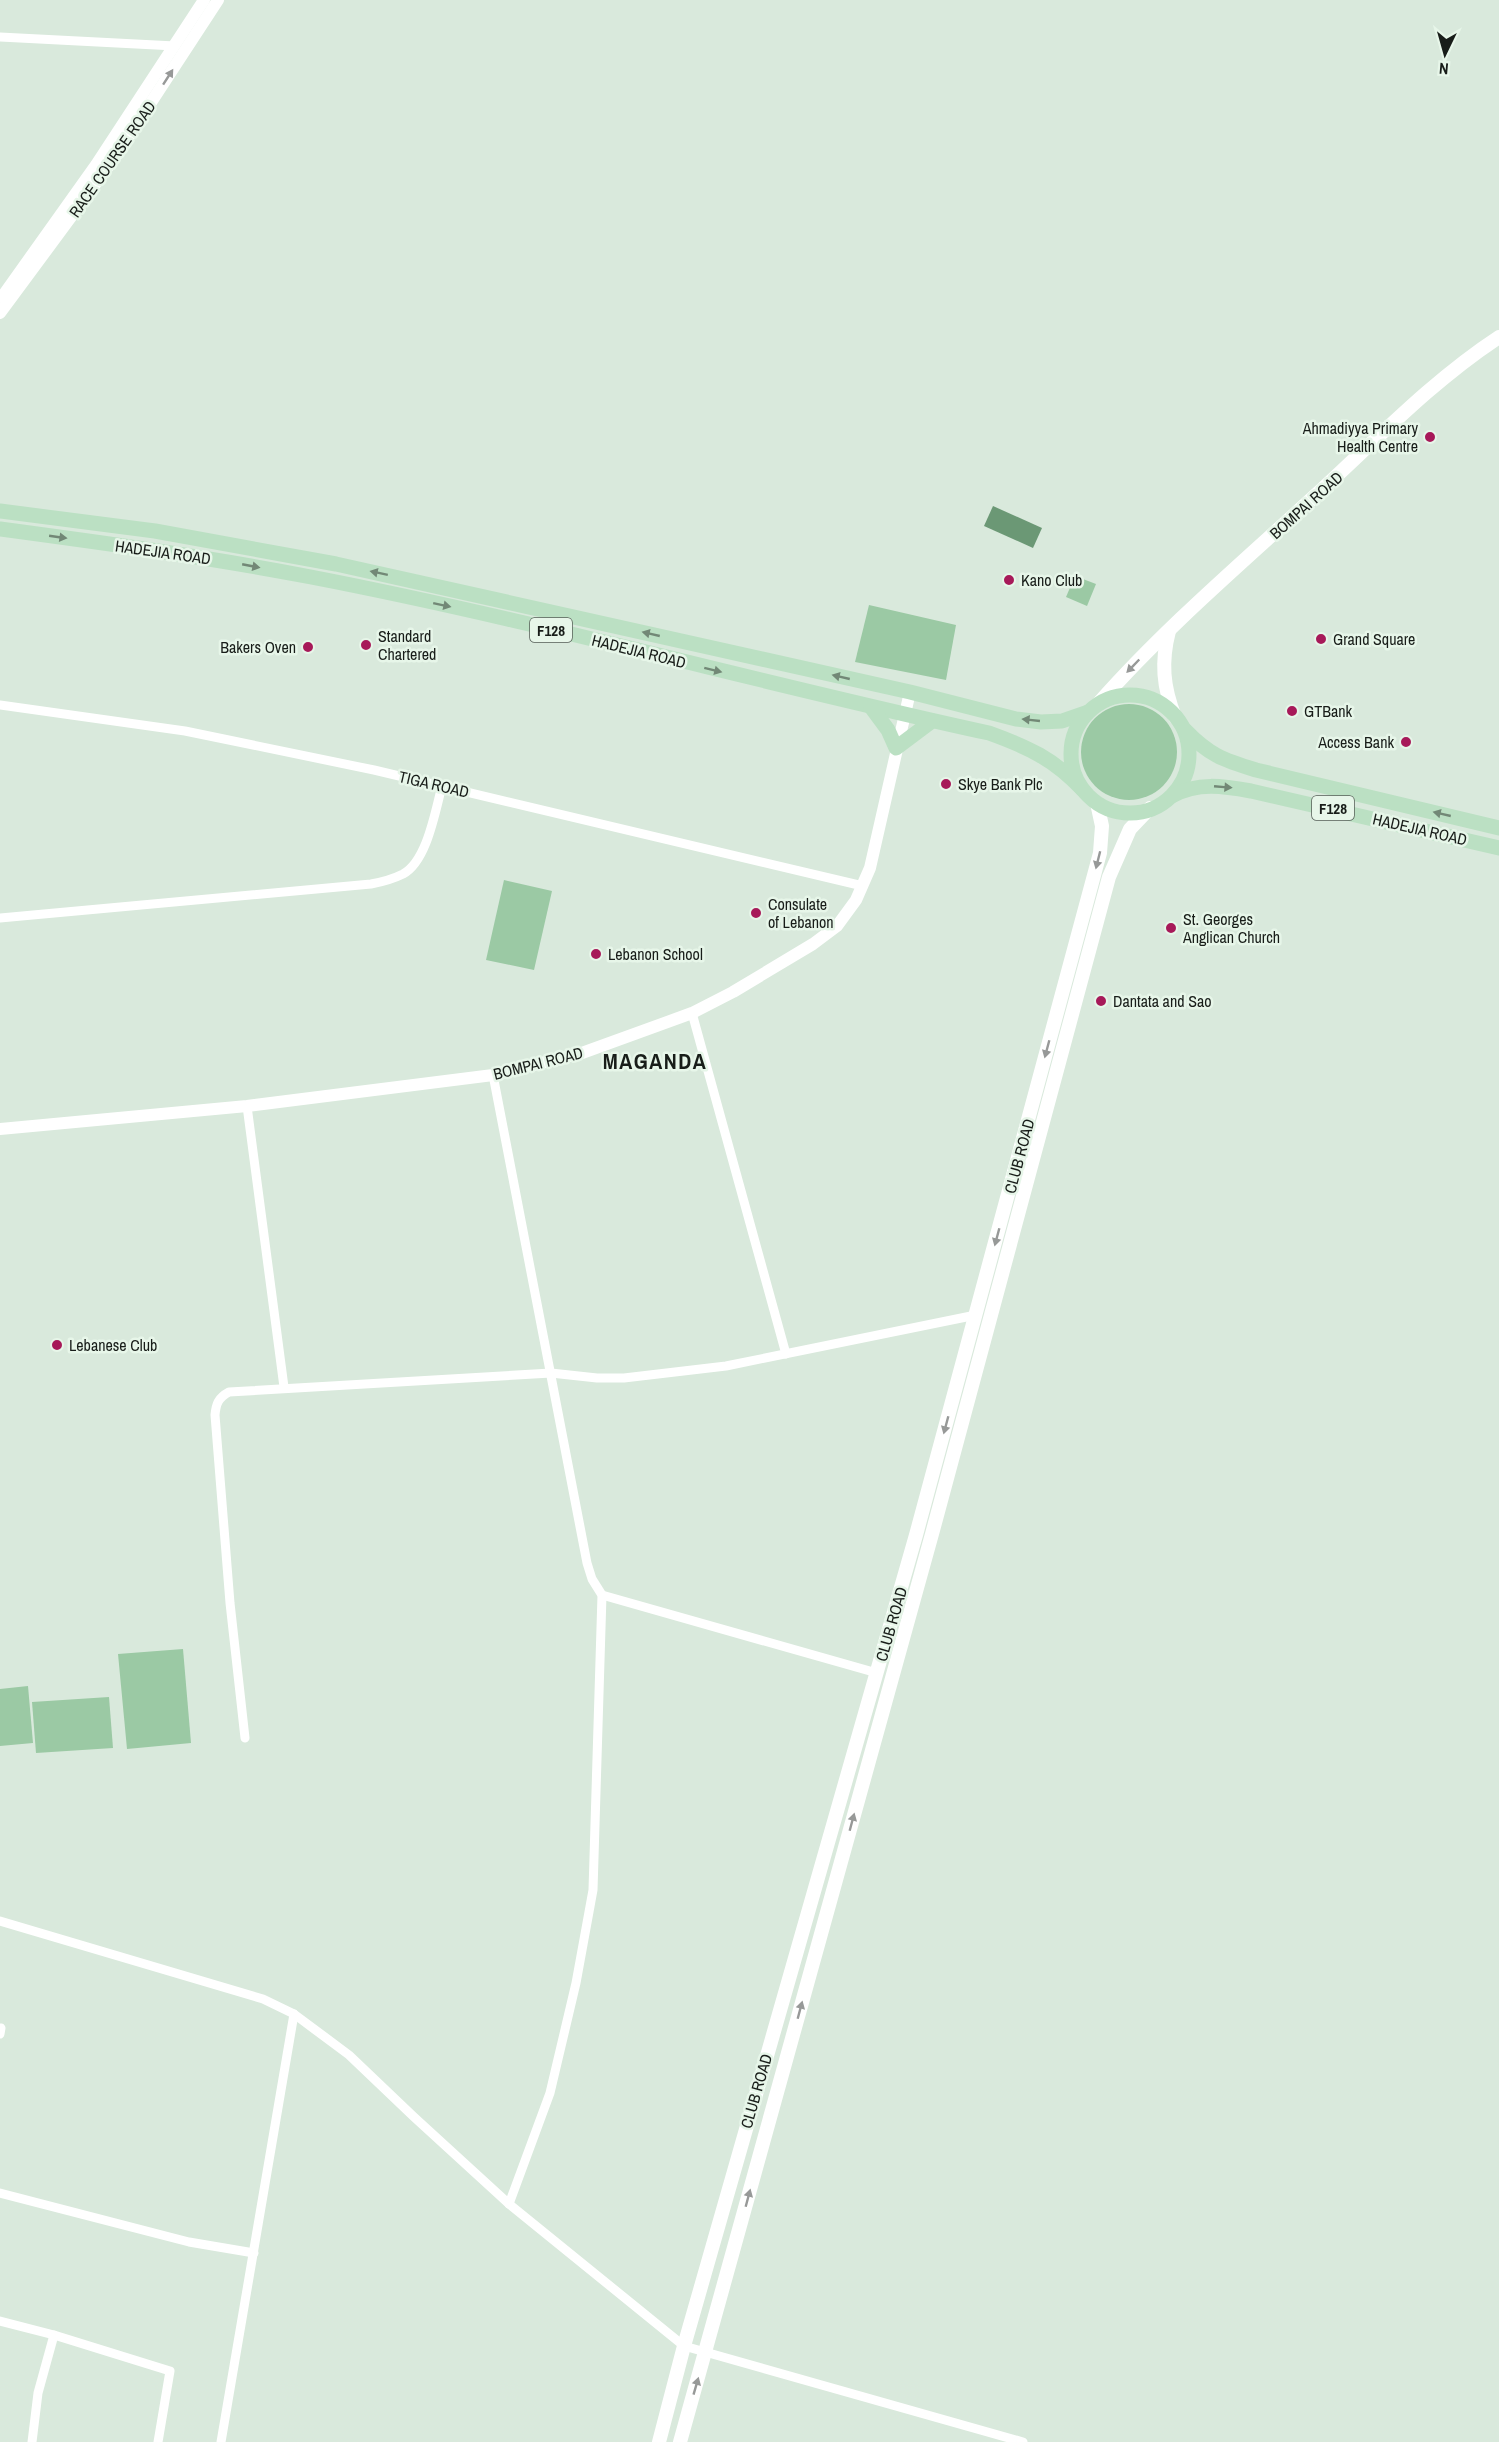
<svg xmlns="http://www.w3.org/2000/svg" width="1499" height="2442" viewBox="0 0 1499 2442" font-family="'Archivo Narrow',sans-serif">
	<style>
		.green { fill: #9bc9a4 }
		.water { fill: #6b9875 }
		.lines { fill: none; stroke-linecap: round; stroke-linejoin: round }
		.minor { stroke: #fff; stroke-width: 9 }
		.tertiary { stroke: #fff; stroke-width: 12 }
		.secondary { stroke: #fff; stroke-width: 14 }
		.primary { stroke: #bbe0c3; stroke-width: 15 }
		.oneway { fill: #979998 }
		.oneway2 { fill: #728876 }
		.poi-dot { fill: #a71959; stroke: #e7f6e9; stroke-width: 2 }
		.labels { text-anchor: middle; dominant-baseline: central; stroke-width: 5; stroke-linejoin: round; paint-order: stroke }
		.shield { fill: #e7f6e9; stroke: #565e57; stroke-width: 1.5 }
		.shield-label { font-size: 15px; font-weight: bold; fill: #181d19 }
		.street-label { font-size: 16px; fill: #181d19; stroke: #e7f6e9 }
		.poi-label { font-size: 16px; fill: #181d19; stroke: #e7f6e9; text-anchor: start }
		.district-label { font-size: 22px; font-weight: bold; letter-spacing: 1.5px; fill: #181d19; stroke: #e7f6e9 }
	</style>
	<rect width="100%" height="100%" fill="#d9e9dc"/>
	<g class="green">
		<path d="M1075,576l21,8 -9,22 -21,-9z"/>
		<path d="M869,605l87,20 -10,55 -91,-18z"/>
		<circle cx="1129" cy="752" r="48"/>
		<path d="M504,880l48,11 -18,79 -48,-10z"/>
		<path d="M183,1649l8,94 -64,6 -9,-95z"/>
		<path d="M28,1686l5,57 -33,3v-57z"/>
		<path d="M109,1697l4,51 -77,5 -4,-51z"/>
	</g>
	<path class="water" d="M993,506l49,22 -9,20 -49,-22z"/>
	<g class="lines">
		<g class="minor">
			<path d="M0,37l175,9"/>
			<path d="M0,705l185,26 189,39 489,116"/>
			<path d="M0,918l371,-34c11,-2 22,-5 32,-10 24,-13 32,-62 39,-88"/>
			<path d="M692,1013l94,341"/>
			<path d="M493,1075l94,488 5,16 10,16 -9,295 -17,93 -26,110 -41,111"/>
			<path d="M247,1106l37,281"/>
			<path d="M602,1595l275,78"/>
			<path d="M245,1738l-15,-135 -15,-188c1,-11 3,-17 14,-23l322,-19 46,5h27l102,-12 250,-51"/>
			<path d="M0,1921l263,78 31,15 55,41 65,62 95,87 175,142 339,96"/>
			<path d="M0,2034l1,-6"/>
			<path d="M0,2193l189,49 65,11"/>
			<path d="M0,2321l54,14 116,36 -12,71"/>
			<path d="M32,2442l6,-49 16,-58"/>
			<path d="M221,2442l73,-428"/>
		</g>
		<g class="tertiary">
			<path d="M2,297l94,-132 108,-165"/>
			<path d="M0,313l116,-157 102,-156"/>
			<path d="M0,1129l247,-23 246,-31 89,-22 110,-40 41,-21 80,-48 24,-18 19,-26 14,-32 40,-176"/>
		</g>
		<g class="secondary">
			<path d="M1169,631c-8,31 -6,56 6,86"/>
			<path d="M1098,704c67,-76 145,-142 219,-210 58,-53 116,-114 182,-157"/>
			<path d="M659,2442l25,-96 232,-811 184,-682 2,-27 -5,-23"/>
			<path d="M680,2442l252,-908 177,-657 21,-48 20,-21"/>
		</g>
		<g class="primary">
			<path d="M0,511l155,20 181,33 574,128 106,27 25,3 21,-1 26,-9"/>
			<path d="M0,529c104,14 208,28 311,48 228,44 452,107 678,156 39,14 65,26 94,57"/>
			<circle cx="1130" cy="754" r="59"/>
			<path d="M871,707l17,23 8,18 36,-27"/>
			<path d="M1185,730c24,25 38,30 71,40l243,58"/>
			<path d="M1172,796c26,-14 51,-10 79,-5l248,57"/>
		</g>
	</g>
	<defs><path id="oneway-solid" d="M-6-.8H1V-3.2L6.5 0L1 3.2V.8H-6Z" transform="scale(1.5)"/></defs>
	<g class="oneway">
		<use href="#oneway-solid" transform="translate(168 77) rotate(-57)"/>
		<use href="#oneway-solid" transform="translate(1133 666) rotate(134)"/>
		<use href="#oneway-solid" transform="translate(1098 860) rotate(104)"/>
		<use href="#oneway-solid" transform="translate(1047 1049) rotate(105)"/>
		<use href="#oneway-solid" transform="translate(997 1237) rotate(105)"/>
		<use href="#oneway-solid" transform="translate(946 1425) rotate(105)"/>
		<use href="#oneway-solid" transform="translate(852 1822) rotate(-75)"/>
		<use href="#oneway-solid" transform="translate(800 2010) rotate(-75)"/>
		<use href="#oneway-solid" transform="translate(748 2198) rotate(-75)"/>
		<use href="#oneway-solid" transform="translate(696 2386) rotate(-74)"/>
	</g>
	<g class="oneway2">
		<use href="#oneway-solid" transform="translate(58 537) rotate(8)"/>
		<use href="#oneway-solid" transform="translate(251 566) rotate(11)"/>
		<use href="#oneway-solid" transform="translate(379 573) rotate(-168)"/>
		<use href="#oneway-solid" transform="translate(442 605) rotate(12)"/>
		<use href="#oneway-solid" transform="translate(651 634) rotate(-167)"/>
		<use href="#oneway-solid" transform="translate(713 670) rotate(14)"/>
		<use href="#oneway-solid" transform="translate(841 677) rotate(-167)"/>
		<use href="#oneway-solid" transform="translate(1031 720) rotate(-174)"/>
		<use href="#oneway-solid" transform="translate(1223 787) rotate(5)"/>
		<use href="#oneway-solid" transform="translate(1442 814) rotate(-167)"/>
	</g>
	<g class="poi-dot">
		<circle cx="1430" cy="437" r="6"/>
		<circle cx="1009" cy="580" r="6"/>
		<circle cx="1321" cy="639" r="6"/>
		<circle cx="366" cy="645" r="6"/>
		<circle cx="308" cy="647" r="6"/>
		<circle cx="1292" cy="711" r="6"/>
		<circle cx="1406" cy="742" r="6"/>
		<circle cx="946" cy="784" r="6"/>
		<circle cx="756" cy="913" r="6"/>
		<circle cx="1171" cy="928" r="6"/>
		<circle cx="596" cy="954" r="6"/>
		<circle cx="1101" cy="1001" r="6"/>
		<circle cx="57" cy="1345" r="6"/>
	</g>
	<g class="labels">
		<g class="shield">
			<rect x="530" y="618" width="42" height="24" rx="4.5"/>
			<rect x="1312" y="796" width="42" height="24" rx="4.5"/>
		</g>
		<g class="shield-label">
			<text x="551" y="630">F128</text>
			<text x="1333" y="808">F128</text>
		</g>
		<g class="street-label">
			<text transform="translate(112 159) rotate(-55)">RACE COURSE ROAD</text>
			<text transform="translate(1306 505) rotate(-42)">BOMPAI ROAD</text>
			<text transform="translate(163 552) rotate(8)">HADEJIA ROAD</text>
			<text transform="translate(639 651) rotate(14)">HADEJIA ROAD</text>
			<text transform="translate(434 784) rotate(13)">TIGA ROAD</text>
			<text transform="translate(1420 829) rotate(13)">HADEJIA ROAD</text>
			<text transform="translate(538 1063) rotate(-14)">BOMPAI ROAD</text>
			<text transform="translate(1019 1156) rotate(-75)">CLUB ROAD</text>
			<text transform="translate(891 1624) rotate(-74)">CLUB ROAD</text>
			<text transform="translate(756 2091) rotate(-74)">CLUB ROAD</text>
		</g>
		<g class="poi-label">
			<text x="1418" y="428" text-anchor="end">Ahmadiyya Primary<tspan x="1418" dy="18">Health Centre</tspan></text>
			<text x="1021" y="580">Kano Club</text>
			<text x="378" y="636">Standard<tspan x="378" dy="18">Chartered</tspan></text>
			<text x="1333" y="639">Grand Square</text>
			<text x="296" y="647" text-anchor="end">Bakers Oven</text>
			<text x="1304" y="711">GTBank</text>
			<text x="1394" y="742" text-anchor="end">Access Bank</text>
			<text x="958" y="784">Skye Bank Plc</text>
			<text x="768" y="904">Consulate<tspan x="768" dy="18">of Lebanon</tspan></text>
			<text x="1183" y="919">St. Georges<tspan x="1183" dy="18">Anglican Church</tspan></text>
			<text x="608" y="954">Lebanon School</text>
			<text x="1113" y="1001">Dantata and Sao</text>
			<text x="69" y="1345">Lebanese Club</text>
		</g>
		<g class="district-label">
			<text x="655" y="1061">MAGANDA</text>
		</g>
	</g>
	<g transform="translate(1445 54) rotate(185)" stroke="#e7f6e9" stroke-width="4.5" paint-order="stroke">
	<path d="M0-4.5L10 22L0 15L-10 22Z" fill="#181d19"/>
	<text y="-9" font-size="16" font-weight="bold" text-anchor="middle" fill="#181d19">N</text>
	</g>
</svg>
